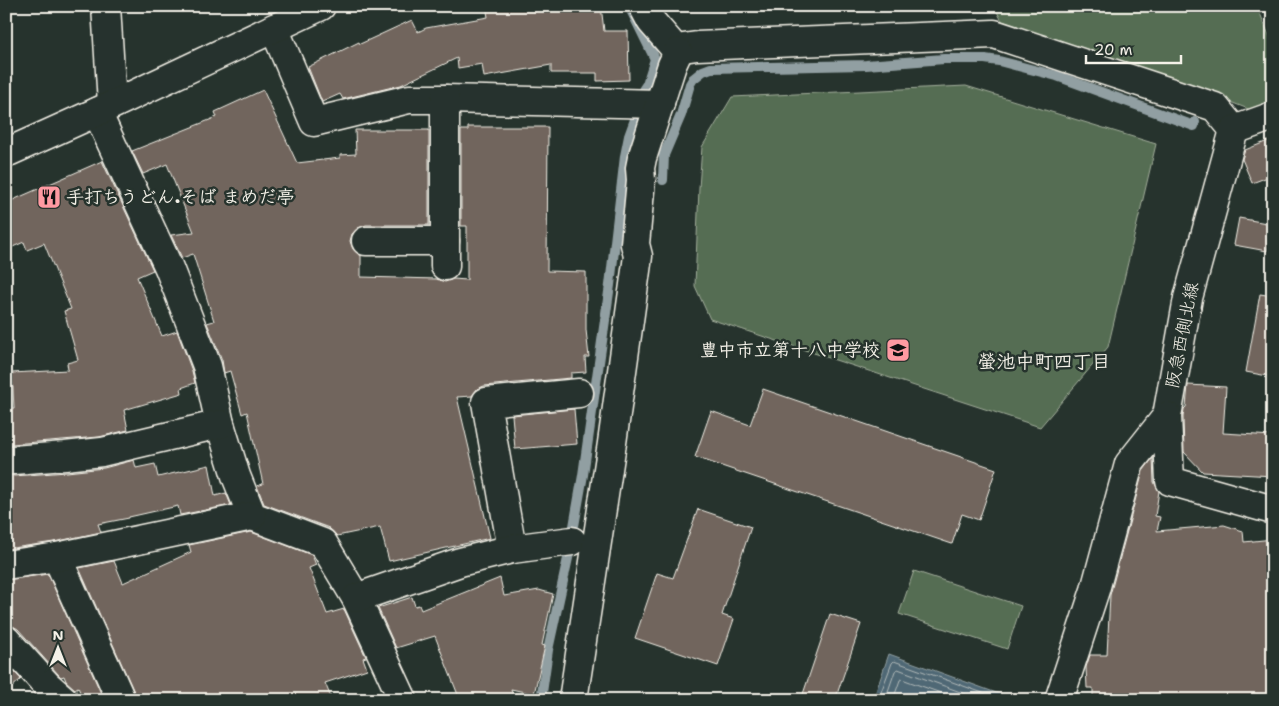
<svg xmlns="http://www.w3.org/2000/svg" width="1279" height="706" viewBox="0 0 1279 706" font-family="'Shantell Sans','Klee One',sans-serif">
	<style>
		.green { fill: #556d52; stroke: #a4af9d }
		.water { fill: #4f6874; stroke: #919fa2 }
		.lines { fill: none; stroke-linecap: round; stroke-linejoin: round }
		.shore { stroke: #b2baba; stroke-width: 1 }
		.stream { stroke: #919fa2; stroke-width: 10 }
		.building { fill: #71655d; stroke: #f4f1e8 }
		.minor-casing { stroke: #f4f1e8; stroke-width: 31 }
		.tertiary-casing { stroke: #f4f1e8; stroke-width: 31 }
		.minor { stroke: #26332d; stroke-width: 28 }
		.tertiary { stroke: #26332d; stroke-width: 28 }
		.labels { text-anchor: middle; dominant-baseline: central; stroke-width: 5; stroke-linejoin: round; paint-order: stroke }
		.poi-label { font-size: 18px; font-weight: bold; fill: #f4f1e8; stroke: #26332d; text-anchor: start }
		.street-label { font-size: 18px; fill: #f4f1e8; stroke: #26332d }
		.neighbourhood-label { font-size: 19px; font-weight: bold; fill: #f4f1e8; stroke: #26332d }
	</style>
	<rect width="100%" height="100%" fill="#26332d"/>
	<filter id="ink" filterUnits="userSpaceOnUse"><feTurbulence type="fractalNoise" baseFrequency=".02" numOctaves="2"/><feDisplacementMap in="SourceGraphic" scale="10" xChannelSelector="R" yChannelSelector="G"/><feConvolveMatrix kernelMatrix="1 2 1 2 8 2 1 2 1" color-interpolation-filters="sRGB"/></filter>
	<g filter="url(#ink)">
		<g class="green">
			<path d="M994,6h263l16,39v57l-22,8 -44,-17 -205,-72z"/>
			<path d="M966,86l190,58 -48,203 -68,80 -330,-108 -15,-33 4,-98 3,-41 30,-50z"/>
			<path d="M914,571l107,35 -14,43 -108,-35z"/>
		</g>
		<path class="water" d="M889,654l113,41 -2,5h-127z"/>
		<g class="lines">
			<g class="shore">
				<path d="M878,700l14,-37 2,-2 100,36 2,3"/>
				<path d="M885,700l10,-29 3,-2 84,31"/>
				<path d="M893,700l7,-20 2,-1 58,21"/>
			</g>
			<g class="stream">
				<path d="M629,6l26,53 -8,25 -4,6"/>
				<path d="M663,180l1,-25 17,-40 9,-31 3,-5 10,-8 8,-3 155,-3 78,-6h41l14,2 58,15 137,50 1,-4"/>
				<path d="M541,700l7,-50 22,-101 13,-74 27,-190 15,-129 4,-20 8,-22"/>
			</g>
		</g>
		<g class="building">
			<path d="M486,6h115l3,25h24l1,49 -32,1v-8h-46v-8l-67,12 -2,-13 -24,4 -1,-10 -56,27 -58,14 -3,-5 -18,8 -14,-35 51,-25 1,2 52,-24 6,12 8,-4 62,-11z"/>
			<path d="M263,90l34,73 43,-5v-3l16,-1 -1,-24h74v95h-63l-8,3 -6,6 -2,7 3,8 5,5 3,1v22l76,2 8,3 8,-3 14,1v-54h-6v-96h7v-3h80l-1,144 39,1v58l3,27h-4l1,15 -15,1v5l-87,8 -7,3 -5,7 -15,1 33,141 -101,23 -9,-34 -43,9 -8,-8 -65,-24 -7,-18 6,-2 -16,-72 -5,2 -12,-43 -6,2 -2,-13 -15,-37 7,-2 -21,-67 -11,4 -11,-23 23,-3 -27,-68 -24,10 -11,-23 85,-34 -2,-5z"/>
			<path d="M1273,139v36l-21,8 -10,-24 3,-9z"/>
			<path d="M102,161l51,109 -16,7 25,59 15,-5 15,40 3,12 -14,5 1,5 -58,17 4,20 -29,7 -87,7 -6,2v-38h8l-2,-35 56,-3 -1,-7 11,-3 -14,-49 7,-2 -27,-66 -17,7 -3,-8 -18,8v-47z"/>
			<path d="M1239,218l33,6 -5,27 -33,-6z"/>
			<path d="M1260,294l13,2v81l-27,-5z"/>
			<path d="M1188,385l38,2 -3,46 50,3v40l-70,-4 -19,-20 -1,-35 1,-8 2,-2z"/>
			<path d="M763,389l233,80 -17,51 -17,-6 -10,30 -257,-87 16,-46 39,14z"/>
			<path d="M574,409l3,35 -62,5 -3,-34z"/>
			<path d="M1153,458l1,24 5,9 -4,25 5,1 -3,14 67,-6 19,6 1,11 29,-3v161h-180v-12h-6l-1,-21 4,-12h17l3,-60 33,-124z"/>
			<path d="M134,460l2,8 19,-4 3,13 51,-12 6,31 11,-3 5,12 -51,10 -2,-9 -49,11v1l-31,6 3,8 -47,10 -48,7v-75l8,2 53,-4 37,-4z"/>
			<path d="M698,509l53,18 -29,88 12,4 -16,47 -83,-28 22,-65 16,5z"/>
			<path d="M251,532l61,23 4,10 -7,3 18,46 17,-5 22,48 -3,1 4,11 -42,14 7,17h-196l-1,-6 -56,-126 35,-7 9,22 68,-31 -2,-7z"/>
			<path d="M48,574l56,126h-21l-5,-13 -3,2 -9,-8 -2,-5 -3,1 -3,-3 -40,-45 -7,-4h-5v-45z"/>
			<path d="M500,578l4,18 35,-6 14,4 -11,51 3,1 -11,48 -23,-5 3,11h-54l-25,-64 -39,12 -18,-40 34,-11 3,9 4,-1 2,5z"/>
			<path d="M830,614l31,10 -26,76h-34z"/>
			<path d="M6,663l15,16 -15,14z"/>
		</g>
		<g class="lines">
			<g class="minor-casing">
				<g id="minor">
					<path d="M106,6l6,98"/>
					<path d="M643,6l8,15 27,31 5,-4 14,-2 297,-12 221,73 19,23"/>
					<path d="M274,28l40,94 95,-23h36l215,5"/>
					<path d="M445,99v167"/>
					<path d="M97,112l72,156 38,98 13,58 16,52 16,40 71,27 33,55 47,102"/>
					<path d="M1273,116l-39,14 -46,168 -21,118 3,65 103,29"/>
					<path d="M366,241h79"/>
					<path d="M13,460l52,-4 37,-4 118,-28"/>
					<path d="M512,549l-26,-147 93,-9"/>
					<path d="M57,557l64,143"/>
					<path d="M6,565l51,-8 195,-41"/>
					<path d="M356,598l104,-36 52,-13 60,-8"/>
					<path d="M6,640l41,45 17,15"/>
					<path d="M573,700l39,-257 26,-187 -3,-12 6,-64 -1,-12 2,-10 30,-93 6,-13"/>
					<path d="M1059,700l36,-110 34,-126 38,-48"/>
				</g>
			</g>
			<g class="tertiary-casing">
				<path id="tertiary" d="M6,153l91,-41 224,-106"/>
			</g>
			<use href="#minor" class="minor"/>
			<use href="#tertiary" class="tertiary"/>
		</g>
	</g>
	<defs>
		<g id="restaurant-square" transform="scale(1.25)"><rect x="-9" y="-9" width="18" height="18" rx="4" fill="#ff9aa2" stroke="#26332d"/><path d="M-5-6h1v4h1v-4h1v4h1v-4h1v5L-1.5 .5V6h-2V.5L-5-1ZM5-6V6H3V1.5H1.5Q1.5-4 5-6Z" fill="#111"/></g>
		<g id="school-square" transform="scale(1.25)"><rect x="-9" y="-9" width="18" height="18" rx="4" fill="#ff9aa2" stroke="#26332d"/><path d="M0-5L7-2L0 1L-7-2ZM-4 1L0 2.5L4 1V4Q0 6-4 4Z" fill="#111"/></g>
	</defs>
	<g fill-rule="evenodd">
		<use href="#restaurant-square" x="49" y="197"/>
		<use href="#school-square" x="898" y="350"/>
	</g>
	<g class="labels">
		<g class="poi-label">
			<text x="66" y="197">手打ちうどん.そば まめだ亭</text>
			<text x="880" y="350" text-anchor="end">豊中市立第十八中学校</text>
		</g>
		<g class="street-label">
			<text transform="translate(1182 335) rotate(-79)">阪急西側北線</text>
		</g>
		<g class="neighbourhood-label">
			<text x="1044" y="361">螢池中町四丁目</text>
		</g>
	</g>
	<rect width="1279" height="706" fill="none" stroke="#26332d" stroke-width="25"/>
	<rect x="12" y="12" width="1254" height="681" fill="none" stroke="#f4f1e8" stroke-width="2" filter="url(#ink)"/>
	<g transform="translate(58 648)" stroke="#26332d" stroke-width="4" paint-order="stroke">
	<path d="M0-4L9 19L0 12L-9 19Z" fill="#f4f1e8"/>
	<text y="-8" font-size="14" font-weight="bold" text-anchor="middle" fill="#f4f1e8">N</text>
	</g>
	<path d="M1086 55v8h95v-8" fill="none" stroke="#f4f1e8" stroke-width="2.5"/>
	<text x="1094" y="55" font-size="15" fill="#f4f1e8" stroke="#26332d" stroke-width="4" paint-order="stroke">20 m</text>
</svg>
